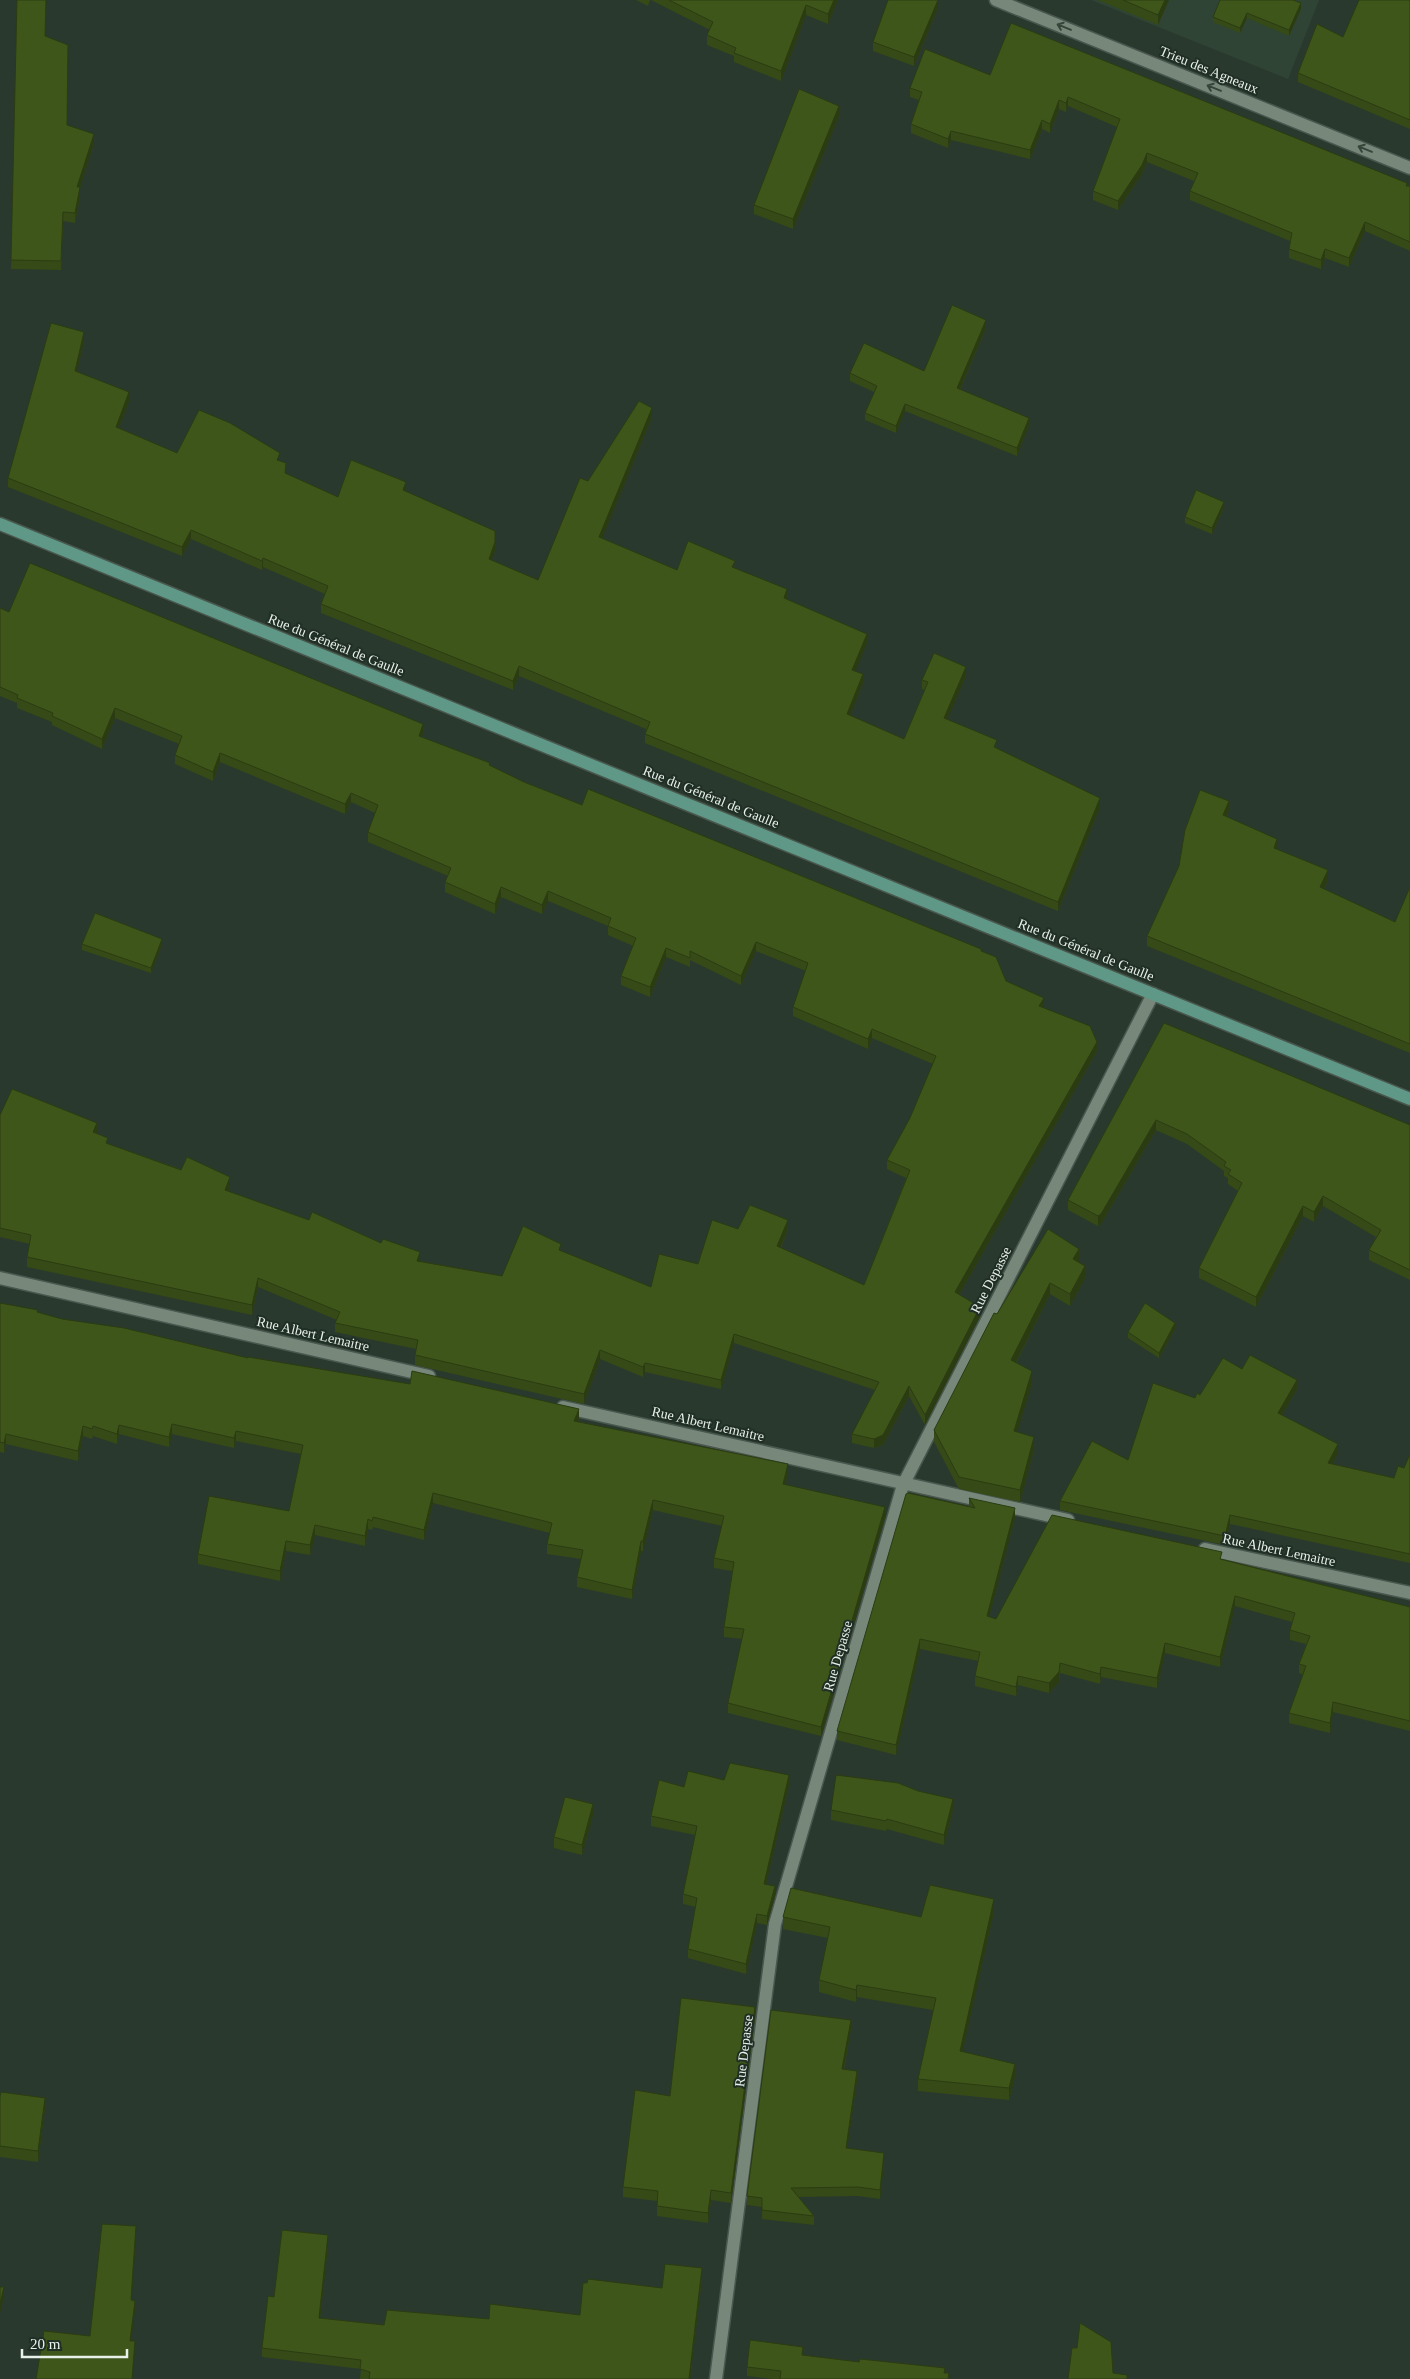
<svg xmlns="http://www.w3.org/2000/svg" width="1410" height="2379" viewBox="0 0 1410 2379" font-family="'Times New Roman',serif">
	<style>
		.built { fill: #2f4435 }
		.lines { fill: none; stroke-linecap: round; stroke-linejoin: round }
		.minor-casing { stroke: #49574e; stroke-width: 15 }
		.secondary-casing { stroke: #49574e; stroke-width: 15 }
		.minor { stroke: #77887b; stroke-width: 12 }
		.secondary { stroke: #5f9887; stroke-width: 12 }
		.wall { fill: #354a16 }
		.shaded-wall { fill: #2b3c12 }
		.building { fill: #3e5619; stroke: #2b3c12 }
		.oneway { stroke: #36453a }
		.labels { text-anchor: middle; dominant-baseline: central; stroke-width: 4; stroke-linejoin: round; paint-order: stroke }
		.street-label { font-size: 14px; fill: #e7f0e9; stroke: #202f25 }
	</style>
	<rect width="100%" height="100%" fill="#2a392e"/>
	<path class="built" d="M1091,0h228l-31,79z"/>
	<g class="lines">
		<g class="minor-casing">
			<g id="minor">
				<path d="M996,0l414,168"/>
				<path d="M0,1278l429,98"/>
				<path d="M563,1407l505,113"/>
				<path d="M1205,1549l205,44"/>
				<path d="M716,2379l59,-455 128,-439 250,-491"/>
			</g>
		</g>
		<g class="secondary-casing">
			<path id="secondary" d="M0,524l1410,575"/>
		</g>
		<use href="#minor" class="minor"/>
		<use href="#secondary" class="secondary"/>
	</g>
	<g class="wall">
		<path d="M17,0l28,36 22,89 27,18 -14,45v9l-5,26 -12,-2 -2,49 -50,-1z"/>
		<path d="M636,0h14l-2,6z"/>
		<path d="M651,0h187l-10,24 -22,-9 -25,66 -47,-19v-6l-27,-11v-10l3,-5z"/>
		<path d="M938,0v8l-24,58 -41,-15v-9z"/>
		<path d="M1098,0h71l-11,25z"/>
		<path d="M1410,0v129l-112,-47v-9l45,-36z"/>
		<path d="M1301,3v6l-12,27 -42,-18 -7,15 -27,-11v-5z"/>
		<path d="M990,75l420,111v65l-45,-20 -16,36 -24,-9 -4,11 -32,-11v-9l1,-8 -100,-41v-9l4,-10 -47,-19 -5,12 -24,36 -25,-10v-9l24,-64 -49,-21 -2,6 -7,-3 -9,24 -8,-4 -12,30 -79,-19 -3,8 -37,-15v-9l8,-24 -9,-3v-9z"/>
		<path d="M839,116l-46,113 -39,-15v-9z"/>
		<path d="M986,328l-26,62 69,35 -12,31 -112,-45 -9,22 -31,-13v-7l9,-21 -24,-11v-8l74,-2z"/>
		<path d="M84,341l-7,30 52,30 -10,27 58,25 103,8 5,13 53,23 68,-6 89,60 -4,9 47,20 50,-99 64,-64 -50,121 75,32 58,-2 52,30v1l80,44 -12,28 8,12 -13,32 54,24 21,-49 -3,-1v-9l44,-4 -19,43 153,88 -42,104 -413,-168v-9l1,-5 -127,-53 -6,14 -192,-77v-9l4,-10 -62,-27 -1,3 -71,-31 -9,17 -174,-69v-9z"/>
		<path d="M1224,507l-12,27 -27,-11v-6z"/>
		<path d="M0,608l9,4 414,121 -2,4 69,29 34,16 58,23 399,146 25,30 37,26 54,44 -138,244 21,21 -55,109 -16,-29 -26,49 -9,3 -22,-5v-9l23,-44 -141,-47 -13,46 -76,-17 -2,5 -43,-18 -16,45 -169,-39v-10l1,-6 -81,-17v-9l2,-3 -79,-33 -6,28 -225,-48v-10l3,-13 -30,-7v-122l97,17v1l11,11 122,42 -2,5 192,70 82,15 59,-25 90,36 47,-23 40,-35h50l-7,19 83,37 42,-107 -19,-9v-9l23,-42 23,-54 -61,-26 -4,11 -75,-33v-9l13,-36 -50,-20 -15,34 -51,-25v7l-24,-10 -16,40 -29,-12v-9l12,-30 -25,-11v-9l-60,-25 -6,13 -41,-17 -6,17 -50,-22v-10l3,-6 -80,-34v-10l7,-19 -24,-11 -6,12 -125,-52 -7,19 -38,-17v-9l4,-11 -64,-26 -13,31 -50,-24v-3l-35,-14v-5l-17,-7z"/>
		<path d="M1229,811l-2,5 50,32v1l51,31 -4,9 71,33 15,-35v166l-263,-107v-10z"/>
		<path d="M82,944h80l-11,29 -69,-23z"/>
		<path d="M1164,1023l246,102v155l-41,-20v-10l7,-13 -53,-31 -9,16 -11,-6 -47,91 -57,-29v-10l39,-77 -10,-7v-6l-4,-2v-5l-37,-27 -31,-14 -55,94 -3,2 -30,-16v-10z"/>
		<path d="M1079,1261l-1,1 7,16 -15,28 -20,-12 -34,69 16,20 -15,49 17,17 -14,53 -61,-13 -25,-47v-12l63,-116z"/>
		<path d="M0,1303l62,16 186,39 331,61 -1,3 210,52 -3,11 100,32 -64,219 -93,-23v-10l14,-64 -18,-2v-10l8,-56 -18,-3v-10l8,-32 -69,-16 -10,41h-2l-9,48 -55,-12v-10l4,-18 -34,-5v-10l3,-11 -117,-30 -9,37 -51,-13 -1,3 -4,-1 -3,17 -50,-11 -5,20 -24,-4 -6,30 -82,-17v-10l91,-43 12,-57 -65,-13 -2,7 -62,-14 -3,13 -50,-13 -2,10 -24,-8 -1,3 -9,-3 -5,25 -72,-17 -2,9 -4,-1z"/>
		<path d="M1175,1329l-16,29 -31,-20v-6z"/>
		<path d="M1242,1369l55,20 -15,26 56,38 -6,11 62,14 10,-10 6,-14v109l-180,-39 -5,21 -165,-35v-9l68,-41 67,-62 5,-3z"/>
		<path d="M969,1498l46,19 -26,100 7,2 226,-60 188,48v124l-77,-19 -3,21 -41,-10v-10l14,-38 -4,-2v-9l7,-20 -16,-4v-10l2,-8 -57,-16 -15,61 -55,-14 -8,35 -56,-11 -1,7 -40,-11 -1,9 -10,11 -31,-8 -2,11 -41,-10v-10l3,-15 -58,-12 -24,106 -59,-15v-9l132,-224z"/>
		<path d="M724,1780l65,5 -23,99 9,12 -8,29 -10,-2 -11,51 -58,-16v-9l8,-42 -13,-3v-10l12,-59 -44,-9v-10l33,-29z"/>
		<path d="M953,1809l-9,36 -57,-16 -1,2 -55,-11v-10z"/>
		<path d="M593,1815l-11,40 -28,-7v-11z"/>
		<path d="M994,1911l-32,141 53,24 -6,24 -91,-9v-12l15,-69 -76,-13 -1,5 -37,-10v-12l9,-42 -45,-9v-12h138z"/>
		<path d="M755,2017l-24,186 -20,-3 -3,23 -51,-7v-15l-34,-4v-10l47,-91z"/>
		<path d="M851,2029l-7,41 13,10 -10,68 37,14 -4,37 -22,-3 -60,1 16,19v9l-52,-6v-12l-15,-2v-9z"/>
		<path d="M0,2097l45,11 -7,54 -38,-5z"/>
		<path d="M328,2245l-8,73 64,7 196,-10 82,-27 40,-11 -12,102h-330l1,-10 -99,-12v-9l12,-51z"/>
		<path d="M803,2355l142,18 4,6h-176l-26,-3v-9z"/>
	</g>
	<g class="shaded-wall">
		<path d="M834,0h4l-10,24v-10z"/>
		<path d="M938,0v8l-24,58v-9z"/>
		<path d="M1165,0h4l-11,25v-10z"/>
		<path d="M1301,3v6l-12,27v-6z"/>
		<path d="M806,5v10l-25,66v-10z"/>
		<path d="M1247,13v5l-7,15v-5z"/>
		<path d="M1068,97v9l-2,6v-9z"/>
		<path d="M1059,100v9l-9,24v-9z"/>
		<path d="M839,106v10l-46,113v-10z"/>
		<path d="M1042,120v9l-12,30v-9z"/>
		<path d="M951,131v9l-3,8v-9z"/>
		<path d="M94,134v9l-14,45v9l-5,26 2,-36z"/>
		<path d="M1147,153v9l-5,12 -24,36v-9z"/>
		<path d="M1365,222v9l-16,36v-9z"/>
		<path d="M1325,249v9l-4,11v-9z"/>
		<path d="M986,320v8l-29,68v-8z"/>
		<path d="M84,332v9l-9,39v-9z"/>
		<path d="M129,392v9l-13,35v-9z"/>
		<path d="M905,404v7l-9,22v-7z"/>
		<path d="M652,408v9l-53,129v-9z"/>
		<path d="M1029,418v7l-12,31v-8z"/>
		<path d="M406,482v10l-3,-2z"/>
		<path d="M1224,502v5l-12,27v-6z"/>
		<path d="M191,530v9l-9,17v-9z"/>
		<path d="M495,542v9l-6,17v-9z"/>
		<path d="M263,558v9l-1,3v-9z"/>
		<path d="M787,589v9l-3,9v-9z"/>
		<path d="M867,634v9l-15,36v-9z"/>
		<path d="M519,666v10l-6,14v-9z"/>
		<path d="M966,667v9l-22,51v-9z"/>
		<path d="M863,674v9l-16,40v-9z"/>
		<path d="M115,708v10l-13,31v-10z"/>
		<path d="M423,724v9l-4,12v-9z"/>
		<path d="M220,753v9l-7,19v-9z"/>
		<path d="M351,793v9l-6,12v-10z"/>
		<path d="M1100,798v9l-42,104v-9z"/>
		<path d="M1229,801v10l-6,13v-9z"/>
		<path d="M1277,839v9l-3,10v-10z"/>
		<path d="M1328,870v10l-8,17v-10z"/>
		<path d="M501,887v10l-6,17v-10z"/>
		<path d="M548,891v10l-6,13v-9z"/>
		<path d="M162,939v5l-11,29v-5z"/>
		<path d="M756,942v9l-15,34v-9z"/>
		<path d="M666,948v9l-16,40v-10z"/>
		<path d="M1044,998v9l-5,-1z"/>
		<path d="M872,1029v9l-4,11v-10z"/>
		<path d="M1097,1042v9l-142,251v-10z"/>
		<path d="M1156,1120v10l-55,94 -3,2v-10z"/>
		<path d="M97,1123v9l-4,9v-9z"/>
		<path d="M230,1177v9l-5,13v-9z"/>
		<path d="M1323,1196v10l-9,16v-10z"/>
		<path d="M1303,1206v10l-47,91v-10z"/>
		<path d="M788,1220v9l-11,27v-10z"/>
		<path d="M1079,1249v12l-6,10v-12z"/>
		<path d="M420,1252v9h-3z"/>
		<path d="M1085,1266v12l-15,28v-12z"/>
		<path d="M258,1278v9l-6,28v-10z"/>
		<path d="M1050,1283v11l-39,78v-12z"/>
		<path d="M980,1307v9l-55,109v-10z"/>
		<path d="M1175,1323v6l-16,29v-5z"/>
		<path d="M734,1334v9l-13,46v-9z"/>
		<path d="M600,1350v9l-16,45v-10z"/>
		<path d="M645,1363v9l-2,5v-10z"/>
		<path d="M1032,1371v12l-18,60v-12z"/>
		<path d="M1297,1380v9l-19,33v-9z"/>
		<path d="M909,1386v10l-26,49 -9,3v-9z"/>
		<path d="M579,1409v10l-5,12v-10z"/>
		<path d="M172,1424v10l-3,13v-10z"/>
		<path d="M119,1425v9l-2,10v-10z"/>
		<path d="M83,1426v10l-5,25v-10z"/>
		<path d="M236,1431v10l-2,7v-10z"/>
		<path d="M6,1434v10l-2,9v-10z"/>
		<path d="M1034,1437v12l-14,53v-12z"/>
		<path d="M1338,1444v9l-10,19v-9z"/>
		<path d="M788,1464v10l-5,20v-10z"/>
		<path d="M433,1493v10l-9,37v-10z"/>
		<path d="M653,1500v10l-10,41v-10z"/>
		<path d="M885,1507v10l-64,219v-9z"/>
		<path d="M1015,1508v9l-28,109v-10z"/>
		<path d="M1230,1515v9l-5,21v-9z"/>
		<path d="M368,1519v10l-3,17v-10z"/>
		<path d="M315,1525v10l-5,20v-10z"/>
		<path d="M286,1541v10l-6,30v-10z"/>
		<path d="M641,1541v10l-9,48v-9z"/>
		<path d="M1235,1596v10l-15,61v-10z"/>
		<path d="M920,1639v10l-24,106v-10z"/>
		<path d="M1165,1643v10l-8,35v-10z"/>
		<path d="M1060,1663l-1,19 -10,11v-10z"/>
		<path d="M1101,1667v10l-1,7v-10z"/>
		<path d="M1018,1676v9l-2,11v-9z"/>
		<path d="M1333,1702v10l-3,21v-10z"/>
		<path d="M789,1775v10l-25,108v-9z"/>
		<path d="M953,1799v10l-9,36v-10z"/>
		<path d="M593,1804v11l-11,40v-10z"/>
		<path d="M775,1886v10l-8,29v-9z"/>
		<path d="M994,1899v12l-34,152v-12z"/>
		<path d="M757,1914v9l-11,51v-10z"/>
		<path d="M857,1985v12l-1,5v-12z"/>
		<path d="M755,2007v10l-24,186v-10z"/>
		<path d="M851,2020v9l-9,49v-9z"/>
		<path d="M1015,2064v12l-6,24v-12z"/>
		<path d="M857,2071v9l-11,77v-9z"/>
		<path d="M45,2098v10l-7,54v-11z"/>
		<path d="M884,2153v9l-4,37v-9z"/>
		<path d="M711,2190v10l-3,23v-10z"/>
		<path d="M136,2226v9l-5,74v-9z"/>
		<path d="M328,2235v10l-9,82v-9z"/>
		<path d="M702,2268v9l-12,102h-1z"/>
		<path d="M4,2287v9l-4,17v-9z"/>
		<path d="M135,2301v9l-5,40v-9z"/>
	</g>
	<g class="building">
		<path d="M17,0h29l-1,36 23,9 -1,80 27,9 -17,53h3l-5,26 -12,-1 -2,49 -50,-1z"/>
		<path d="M669,0h165l-6,14 -22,-9 -25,66 -47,-18 2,-5 -29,-13 6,-13z"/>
		<path d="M888,0h50l-24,57 -41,-15z"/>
		<path d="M1123,0h42l-7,15z"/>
		<path d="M1220,0h73l8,3 -12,27 -42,-17 -7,15 -27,-11z"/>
		<path d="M1359,0h51v120l-112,-47 19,-49 26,13z"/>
		<path d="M1011,23l396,160 -1,3h4v56l-45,-20 -16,36 -24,-9 -4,11 -32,-11 3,-16 -102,-42 8,-18 -51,-20 -5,12 -24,36 -25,-10 27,-72 -52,-22 -2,6 -7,-3 -9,24 -8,-4 -12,30 -79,-19 -3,8 -37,-15 11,-32 -12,-4 15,-39 65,26z"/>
		<path d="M799,89l40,17 -46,113 -39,-14z"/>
		<path d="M952,305l34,15 -29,68 72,30 -12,30 -112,-44 -9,22 -31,-13 12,-27 -27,-13 14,-30 60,28z"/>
		<path d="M51,323l33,9 -9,39 54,21 -13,35 61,26 22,-43 31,13 50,30 -3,7 9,3 -1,10 53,24 13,-37 55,22 -3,8 92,41v11l-6,17 49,21 42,-102 8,3 51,-80 13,7 -53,129 78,33 11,-29 47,20 -3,6 55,22 -3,9 83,36 -15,36 11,4 -16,40 57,25 24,-57 -6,-2 12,-27 32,14 -22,51 53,22 -3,7 106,51 -42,104 -413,-168 5,-12 -131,-56 -6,15 -192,-77 7,-18 -65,-28 -1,3 -71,-31 -9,17 -174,-69z"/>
		<path d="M1196,490l28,12 -12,26 -27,-11z"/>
		<path d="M30,563l393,161 -4,12 71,27 -1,2 35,17 58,23 6,-16 393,160v2l15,6 10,24 38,17 -5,8 51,20 7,16 -142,250 25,15 -55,108 -16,-29 -26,49 -9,4 -22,-5 27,-52 -145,-48 -13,46 -76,-17 -2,4 -43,-17 -16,44 -169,-39 3,-15 -83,-17 5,-11 -82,-34 -6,27 -225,-48 4,-22 -31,-7v-113l12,-26 85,34 -4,9 15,6 -2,5 75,27 6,-13 43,20 -5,13 84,30 3,-8 69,31 2,-4 37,13 -3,9 85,15 21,-50 38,18 -2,6 92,37 8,-33 39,10 14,-44 26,9 12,-24 38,15 -11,26 87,39 46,-115 -23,-10 23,-42 26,-62 -64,-27 -4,10 -75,-32 15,-44 -52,-21 -15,34 -51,-25v7l-24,-10 -16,39 -29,-11 15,-38 -28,-12 3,-8 -63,-27 -6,14 -41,-18 -6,17 -50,-22 6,-14 -83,-36 10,-27 -27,-12 -6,11 -125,-51 -7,19 -38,-17 7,-19 -67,-28 -13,31 -50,-23 1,-3 -36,-15 1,-3 -18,-8v-79l9,4z"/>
		<path d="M1200,790l29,11 -6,14 54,24 -3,9 54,22 -8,17 75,35 15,-35v157l-263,-108 32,-70 6,-36z"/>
		<path d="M95,913l67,26 -11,29 -69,-24z"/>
		<path d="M1164,1023l246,102v145l-41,-20 12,-20 -58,-34 -9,16 -11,-6 -47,91 -57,-29 43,-85 -14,-9 3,-4 -7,-4 2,-4 -39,-28 -31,-14 -55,94 -3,2 -30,-16z"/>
		<path d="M1048,1229l31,20 -6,10 12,7 -15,28 -20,-11 -39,77 21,11 -18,60 20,6 -14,53 -61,-13 -25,-47 60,-117 3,1z"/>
		<path d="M0,1303l38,7 -1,2 25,7 62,9 124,30v-1l162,27 2,-13 167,38 -5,12 214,43 -5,20 102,23 -64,220 -93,-24 16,-74 -20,-2 10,-65 -20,-4 10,-42 -71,-16 -10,41h-2l-9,49 -55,-13 6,-27 -36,-6 5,-21 -119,-30 -9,37 -51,-13 -1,4 -4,-2 -3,17 -50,-11 -5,20 -24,-4 -6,30 -82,-17 11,-58 80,15 14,-66 -67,-14 -2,7 -62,-14 -3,13 -50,-12 -2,9 -24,-8 -1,3 -9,-3 -5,25 -72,-17 -2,9 -4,-1z"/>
		<path d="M1145,1303l30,20 -16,30 -31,-21z"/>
		<path d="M1250,1355l47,25 -19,33 60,31 -10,19 66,15 4,-12 6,2 6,-14v100l-180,-39 -5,21 -165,-35 32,-60 36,19 25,-77 42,15 2,-5 3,2 23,-37 19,11z"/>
		<path d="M908,1493l67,15 -6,-10 46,10 -28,108 9,3 56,-104 170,37 -2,7 190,48v114l-77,-19 -3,21 -41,-10 17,-47 -7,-2 11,-28 -20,-6 5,-17 -60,-17 -15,61 -55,-14 -8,35 -56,-11 -1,7 -40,-11 -1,9 -10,11 -31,-7 -2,11 -41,-11 5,-24 -60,-13 -24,106 -59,-14 69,-237z"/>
		<path d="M730,1763l59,12 -25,109 11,2 -8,30 -10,-2 -11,50 -58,-15 9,-51 -14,-4 14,-68 -46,-10 8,-36 25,7 4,-16 36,9z"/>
		<path d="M836,1775l62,8 20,8 35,8 -9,36 -57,-16 -1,2 -55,-11z"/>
		<path d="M565,1797l28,7 -11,41 -28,-8z"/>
		<path d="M930,1885l64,14 -34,152 55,13 -6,24 -91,-9 18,-81 -79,-13 -1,5 -37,-10 11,-53 -47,-10 8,-29 130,29z"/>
		<path d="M681,1998l74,9 -24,186 -20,-3 -3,23 -51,-7 1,-15 -35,-4 12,-97 35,6z"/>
		<path d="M771,2010l80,10 -9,49 15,2 -11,77 38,5 -4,37 -22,-3 -67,1 23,28 -52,-6v-12l-15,-2z"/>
		<path d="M1,2092l44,6 -7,53 -38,-5v-49z"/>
		<path d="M102,2224l34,2 -5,74 4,1 -5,40h5l-3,38h-96l8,-48 46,5z"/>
		<path d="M282,2230l46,5 -9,83 65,7 3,-15 102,9 1,-15 90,11 3,-32h4l1,-4 74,9 3,-24 37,4 -13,111h-320l1,-7 -10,-3 1,-9 -99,-12 6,-52 6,1z"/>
		<path d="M0,2287h4l-4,17z"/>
		<path d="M1080,2323l31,19 2,31 14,2v4h-59l4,-31h5z"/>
		<path d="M750,2340l53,7 -1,8 57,7 1,-3 85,9 -1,5h5l-1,6h-168l1,-8 -34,-4z"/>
	</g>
	<defs><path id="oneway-shaft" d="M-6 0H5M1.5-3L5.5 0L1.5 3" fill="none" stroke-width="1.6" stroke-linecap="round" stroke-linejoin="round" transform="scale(1.25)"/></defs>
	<g class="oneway">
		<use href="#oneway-shaft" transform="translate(1064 27) rotate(-158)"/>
		<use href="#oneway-shaft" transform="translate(1214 88) rotate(-158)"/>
		<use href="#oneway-shaft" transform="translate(1365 149) rotate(-158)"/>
	</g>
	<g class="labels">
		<g class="street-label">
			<text transform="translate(1209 70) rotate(22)">Trieu des Agneaux</text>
			<text transform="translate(336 645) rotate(22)">Rue du Général de Gaulle</text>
			<text transform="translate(711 797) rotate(22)">Rue du Général de Gaulle</text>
			<text transform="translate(1086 950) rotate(22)">Rue du Général de Gaulle</text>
			<text transform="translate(991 1280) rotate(-63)">Rue Depasse</text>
			<text transform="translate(313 1334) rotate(13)">Rue Albert Lemaitre</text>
			<text transform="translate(708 1424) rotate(13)">Rue Albert Lemaitre</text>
			<text transform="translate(1279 1550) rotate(12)">Rue Albert Lemaitre</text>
			<text transform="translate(838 1656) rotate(-74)">Rue Depasse</text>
			<text transform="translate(744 2051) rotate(-83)">Rue Depasse</text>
		</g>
	</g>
	<path d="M22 2349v8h105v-8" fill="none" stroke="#e7f0e9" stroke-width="2.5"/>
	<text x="30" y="2349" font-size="15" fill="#e7f0e9" stroke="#202f25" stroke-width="4" paint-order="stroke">20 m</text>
</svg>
